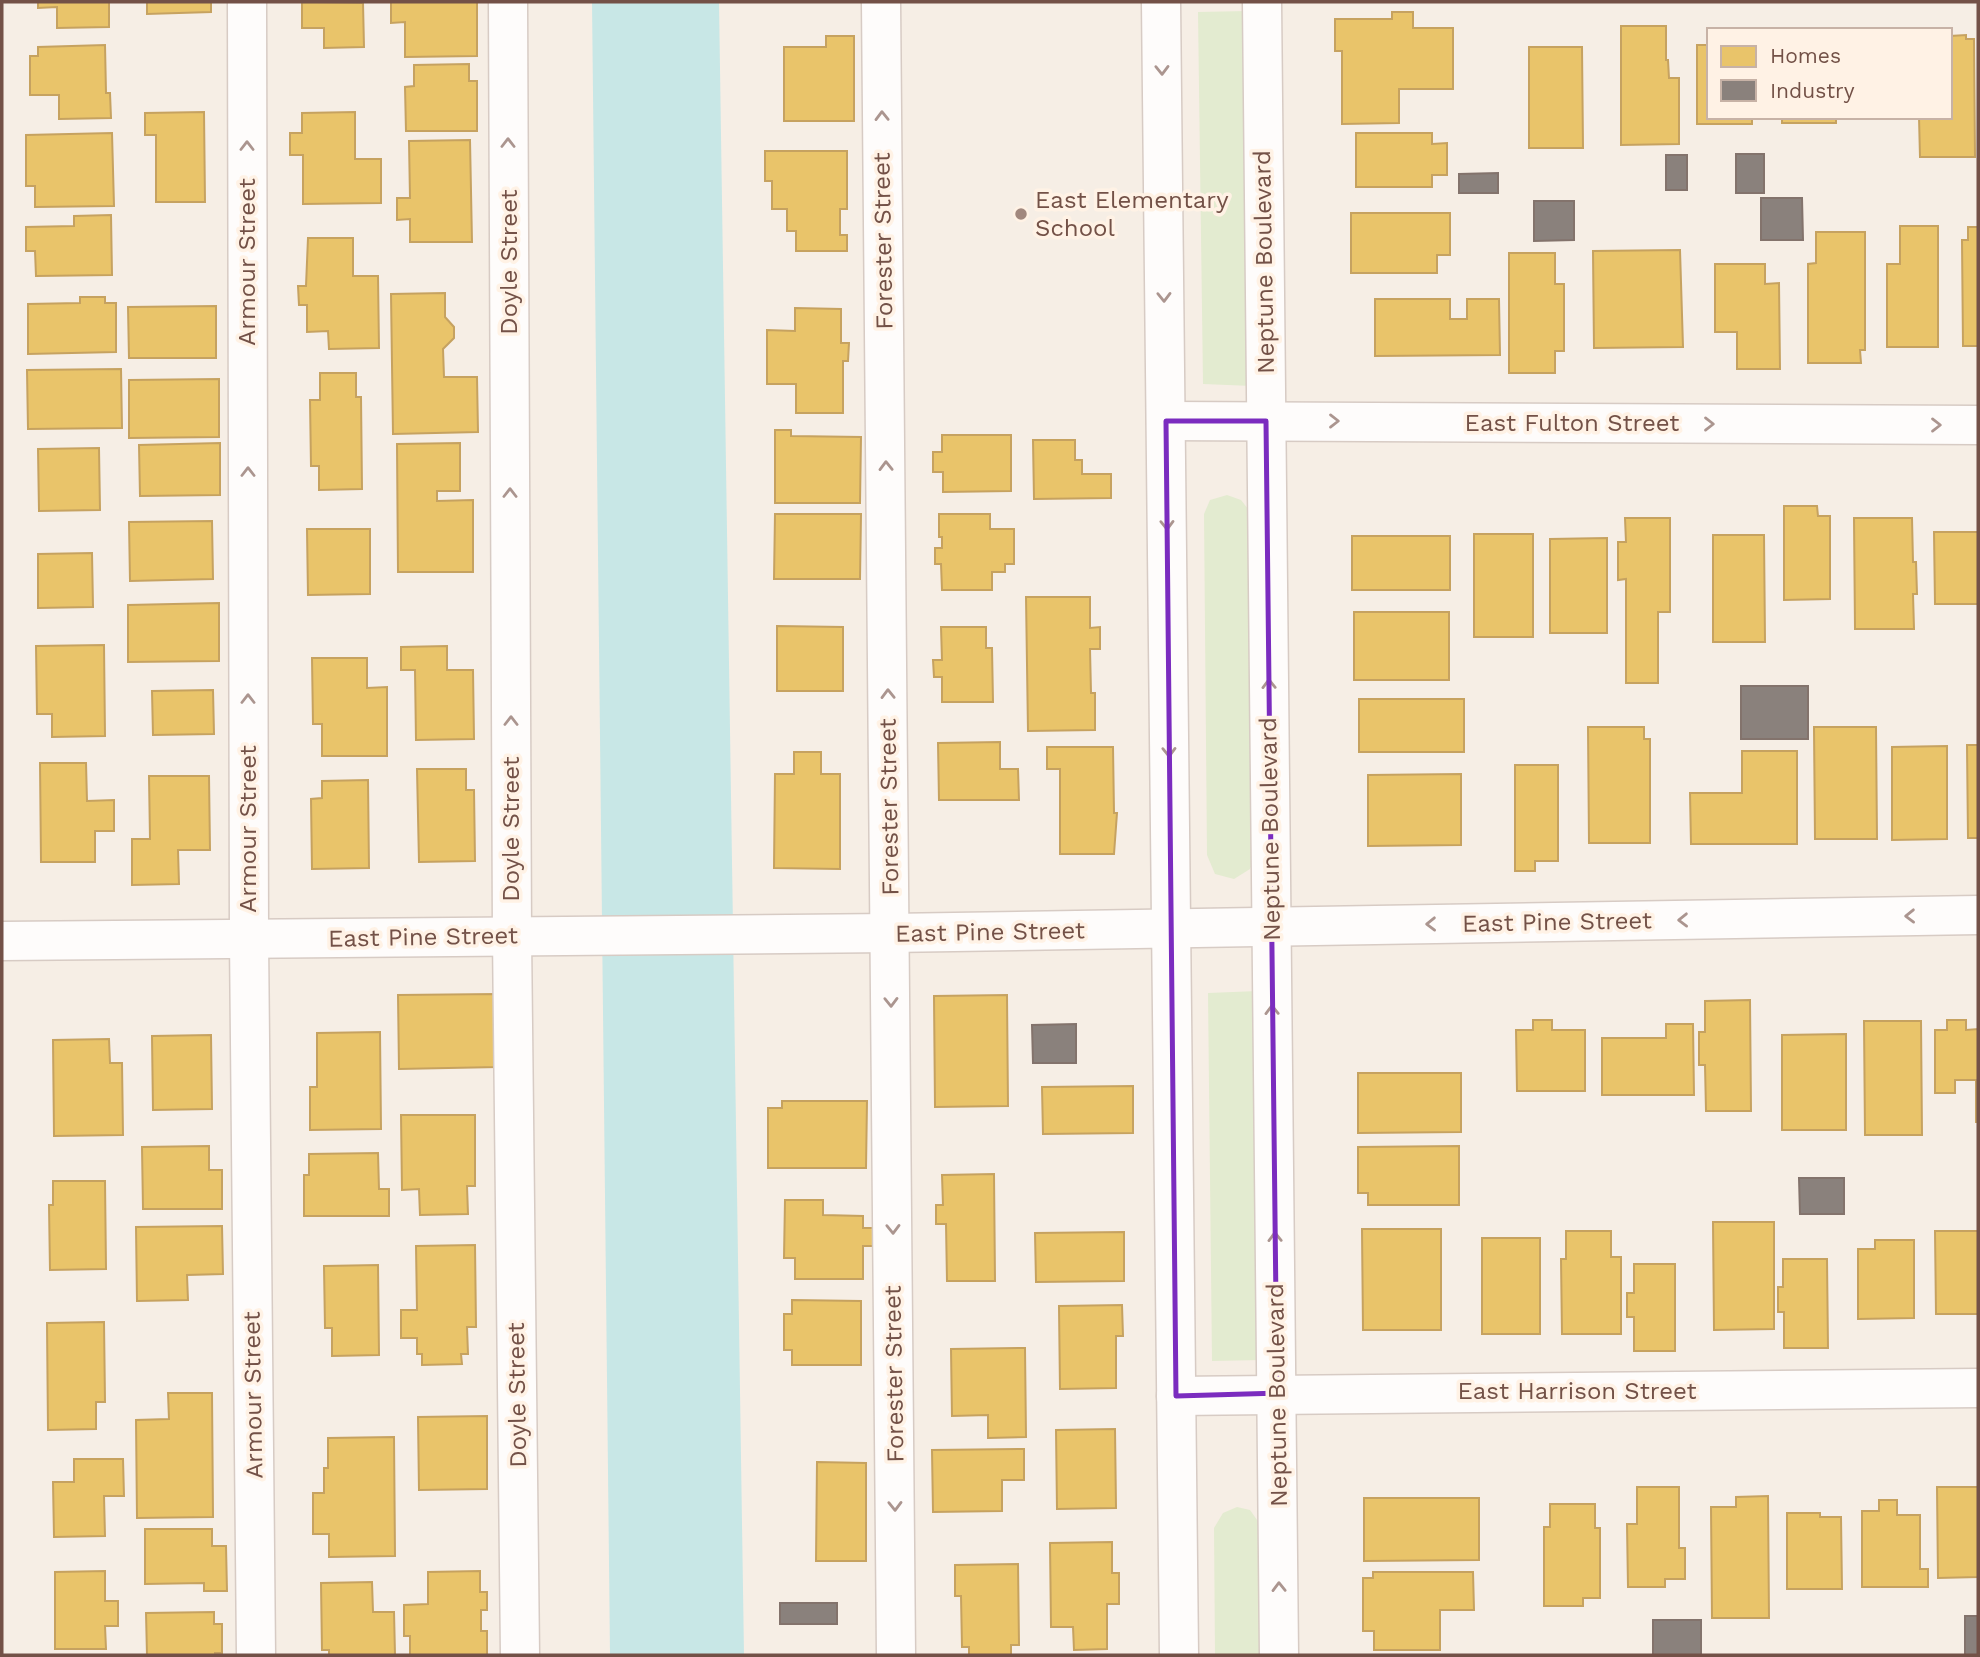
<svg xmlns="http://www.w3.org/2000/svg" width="1980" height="1657" viewBox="0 0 1980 1657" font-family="'Work Sans',sans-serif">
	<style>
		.green { fill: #e3ebd0 }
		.water { fill: #c8e7e6 }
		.homes { fill: #e9c46a; stroke: #c6a260; stroke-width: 2 }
		.industry { fill: #8a817c; stroke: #83736c; stroke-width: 2 }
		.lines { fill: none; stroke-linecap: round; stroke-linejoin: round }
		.minor-casing { stroke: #d7cbc4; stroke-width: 41 }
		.minor { stroke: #fefcfb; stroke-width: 38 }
		.oneway { stroke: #ab958f }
		.marked { fill: none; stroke: #7b2cbf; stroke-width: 5; stroke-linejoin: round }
		.poi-dot { fill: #a1887e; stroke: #fff2e5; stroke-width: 2.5 }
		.labels { text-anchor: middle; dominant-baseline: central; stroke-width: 7; stroke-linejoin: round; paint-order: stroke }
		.poi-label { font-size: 24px; fill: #735147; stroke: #fff2e5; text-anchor: start }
		.street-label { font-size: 24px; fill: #735147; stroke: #fff2e5 }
	</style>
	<rect width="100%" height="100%" fill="#f6eee5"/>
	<g class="green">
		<path d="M1247,11l5,375 -49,-2 -5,-372z"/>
		<path d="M1227,495l14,5 11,14 4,341 -6,14 -16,10 -19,-5 -8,-19 -3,-341 6,-14z"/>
		<path d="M1258,991l4,369 -50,1 -4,-368z"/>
		<path d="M1237,1507l13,3 12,17 1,128h-48l-1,-127 9,-15z"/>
	</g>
	<path class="water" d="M592,2h127l25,1653h-134z"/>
	<g class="homes">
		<path d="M38,2h71v25l-52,1v-21l-19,1z"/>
		<path d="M147,2h64v10l-64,2z"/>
		<path d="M302,2l61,1 1,44 -40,1v-20h-22z"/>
		<path d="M391,2h86v54l-72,1v-35l-14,1z"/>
		<path d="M1392,12h21v16h40v61h-54v34l-57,1v-73h-7v-32h57z"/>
		<path d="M1621,26h45v34h2l1,18h10v66l-58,1z"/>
		<path d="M1966,35v4h8l1,118h-55l-1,-40h31v-81z"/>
		<path d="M826,36h28v85h-70v-74h42z"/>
		<path d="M105,45l1,48h4l1,25 -52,1v-24h-29v-39h8v-9z"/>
		<path d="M1697,45h12v72h43v7h-55z"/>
		<path d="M1529,47h53l1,101h-54z"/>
		<path d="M469,64v17h8v50h-71l-1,-44 9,-1v-21z"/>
		<path d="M204,112l1,90h-49v-67h-11v-22z"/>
		<path d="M355,112v47h26v44l-78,1v-49h-13v-22h12v-20z"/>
		<rect x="1782" y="117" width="54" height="6"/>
		<path d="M112,133l2,73 -79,1v-21h-9v-51z"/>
		<path d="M1356,133h76v11l15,-1v32h-15v12h-76z"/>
		<path d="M470,140l2,102h-62v-23l-13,1v-22h13l-1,-57z"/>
		<path d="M765,151h82v58h-7v26h7v16h-51v-20h-9v-22h-15v-28h-7z"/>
		<path d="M1351,213h99v42h-13v18h-86z"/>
		<path d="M111,215l1,60 -76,1 -1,-25h-9v-24l48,-1v-10z"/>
		<path d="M1900,226h38v121h-51v-83h13z"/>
		<path d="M1968,227h10v119h-15l-1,-106h6z"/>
		<path d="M1816,232h49v118h-5l1,13h-53v-99l8,-1z"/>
		<path d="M308,238h45v38h25l1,72 -50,1 -1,-18 -21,1v-27h-8l-1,-19h8z"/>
		<path d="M1680,250l3,97 -89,1 -1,-97z"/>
		<path d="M1509,253h46v31h9v67h-9v22h-46z"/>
		<path d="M1715,264h50v20l14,-1 1,86h-43v-37h-22z"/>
		<path d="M445,293v24l9,10v11l-11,11 1,28h33l1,55 -85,2 -2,-140z"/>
		<path d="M80,297h25v6h11v49l-88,2v-50l52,-1z"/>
		<path d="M1375,299h75v20h17v-20h32l1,56 -125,1z"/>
		<path d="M216,306v52h-87l-1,-51z"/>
		<path d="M795,308l46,1v34h8l-1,18h-5v52h-47v-29h-29v-54l28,1z"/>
		<path d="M121,369l1,59 -94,1 -1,-59z"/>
		<path d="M320,373h36v24h5l1,92 -43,1v-24h-8l-1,-66h10z"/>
		<path d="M219,379v58l-90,1v-58z"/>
		<path d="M775,430h16v6l70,1 -1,66h-85z"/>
		<path d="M942,435h69v56l-68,1v-20h-10v-20h9z"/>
		<path d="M1033,440h42v20h7v14h29v24l-77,1z"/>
		<path d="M220,443v52l-80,1 -1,-51z"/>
		<path d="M460,443v48h-23v10l36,-1v72h-75l-1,-128z"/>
		<path d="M99,448l1,62 -61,1 -1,-62z"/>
		<path d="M1784,506h33l1,10h12v83l-46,1z"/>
		<path d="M775,514h86l-1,65h-86z"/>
		<path d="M939,514h51v15h24v35h-9v8h-13v18h-50l-1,-26h-6v-16h7v-11h-3z"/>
		<path d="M1625,518h45v94h-12v71h-32v-104l-8,1v-38h8z"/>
		<path d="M1854,518h58l1,44h3l1,32h-4l1,35h-59z"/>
		<path d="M212,521l1,58 -83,2 -1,-59z"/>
		<path d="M307,529h63v65l-62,1z"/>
		<path d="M1934,532h44v72h-43z"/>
		<rect x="1474" y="534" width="59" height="103"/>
		<path d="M1713,535h51l1,107h-52z"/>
		<rect x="1352" y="536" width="98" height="54"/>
		<path d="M1607,538v95h-57v-94z"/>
		<path d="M92,553l1,54 -55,1v-54z"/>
		<path d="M1026,597h64v31l10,-1v22h-10l1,44h4v37l-67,1z"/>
		<path d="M219,603v58l-91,1v-57z"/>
		<rect x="1354" y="612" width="95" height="68"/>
		<path d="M777,626l66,1v64h-66z"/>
		<path d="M941,627h45v21h6l1,54h-51v-25h-8l-1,-17h9z"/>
		<path d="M104,645l1,91 -53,1v-23h-15l-1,-68z"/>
		<path d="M447,646v24h26l1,69 -58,1 -1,-70h-14v-23z"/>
		<path d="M312,658h55v30l20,-1v69h-65v-32h-9z"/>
		<path d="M213,690l1,44 -61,1 -1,-44z"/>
		<rect x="1359" y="699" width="105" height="53"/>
		<path d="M1588,727h56v12h6v104h-61z"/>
		<path d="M1814,727h62l1,112h-62z"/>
		<path d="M1000,742v27h18l1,31h-80l-1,-57z"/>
		<path d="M1967,745h11v93h-10z"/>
		<path d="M1947,746v93l-55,1v-93z"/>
		<path d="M1047,747h66l1,66h3l-3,41h-54v-85h-13z"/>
		<path d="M1742,751h55v93h-106l-1,-51h52z"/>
		<path d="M794,752h27v22h19v95l-66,-1 1,-94h19z"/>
		<path d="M40,763h46l1,38 27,-1v31h-19v31h-54z"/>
		<path d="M1515,765h43v96h-23v10h-20z"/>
		<path d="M417,769h49v21h8l1,71 -56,1z"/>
		<path d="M1461,774v71l-93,1v-71z"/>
		<path d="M149,776h60l1,74h-32l1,34 -47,1v-46h18z"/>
		<path d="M368,780l1,88 -57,1 -1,-70 11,-1v-17z"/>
		<path d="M497,994l1,73 -99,2 -1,-74z"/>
		<path d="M1007,995l1,111 -73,1 -1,-111z"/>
		<path d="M1750,1000l1,111h-45l-1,-46h-6v-33h6v-31z"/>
		<path d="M1533,1020h19v10h33v61h-68l-1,-61h17z"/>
		<path d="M1947,1020h19v10l12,-1v93h-2v-42h-21v13h-20v-63h12z"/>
		<path d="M1864,1021h57l1,114h-57z"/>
		<path d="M1666,1024h27l1,71h-92v-57h64z"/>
		<path d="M380,1032l1,97 -71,1v-43h7v-54z"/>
		<path d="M1846,1034v96h-64v-95z"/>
		<path d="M211,1035l1,74 -59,1 -1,-74z"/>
		<path d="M109,1039l1,24h12l1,72 -69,1 -1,-96z"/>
		<path d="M1358,1073h103v59l-103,1z"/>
		<path d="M1133,1086v47l-90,1 -1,-47z"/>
		<path d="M782,1101h85l-1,67h-98v-60h14z"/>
		<path d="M401,1115h74v71h-8l1,28 -48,1 -1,-26 -17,1z"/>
		<path d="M209,1146v24h13v39h-79l-1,-62z"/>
		<path d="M1459,1146v59h-91v-12h-10v-46z"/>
		<path d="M378,1153l1,36h10v27h-85v-41h5v-21z"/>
		<path d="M994,1174l1,107h-48l-1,-57h-10v-19h7l-1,-30z"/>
		<path d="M53,1181h52l1,88 -56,1 -1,-65h4z"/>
		<path d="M785,1200h38v15l40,1v12h10v18h-10v33h-68v-21h-11z"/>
		<path d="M1713,1222h61v107l-60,1z"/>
		<path d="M222,1226l1,48 -36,1 1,25 -51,1 -1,-74z"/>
		<path d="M1362,1229h79v101h-78z"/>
		<path d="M1566,1231h45v26h10v77h-59l-1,-75h5z"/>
		<path d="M1935,1231h43v83h-42z"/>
		<path d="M1124,1232v49l-88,1 -1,-49z"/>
		<rect x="1482" y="1238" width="58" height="96"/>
		<path d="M1875,1240h39v78l-56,1v-70h17z"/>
		<path d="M475,1245l1,82h-9l1,27h-7l1,10 -40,1v-11h-5v-16h-16v-28h16l-1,-64z"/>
		<path d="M1783,1259h44l1,89h-44v-36h-6v-25h5z"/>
		<path d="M1634,1264h41v87h-41v-34h-7v-24h7z"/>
		<path d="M378,1265l1,90 -47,1v-28h-7l-1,-62z"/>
		<path d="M792,1300l69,1v64h-69v-15h-8v-36h8z"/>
		<path d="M1122,1305l1,31h-7v52l-56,1 -1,-83z"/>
		<path d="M104,1322l1,80h-9v27l-48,1 -1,-107z"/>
		<path d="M1025,1348l1,89 -38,1v-23l-36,1 -1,-67z"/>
		<path d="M168,1393h44l1,124 -76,1 -1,-98 33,-1z"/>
		<path d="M487,1416v73l-68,1 -1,-73z"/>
		<path d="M1115,1429l1,79 -59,1 -1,-79z"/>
		<path d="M394,1437l1,119 -66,1v-23h-16v-41h11v-25h4v-30z"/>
		<path d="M1024,1449v31h-22v31l-69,1 -1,-62z"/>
		<path d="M74,1459h49l1,37h-20l1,40 -51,1 -1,-55h21z"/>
		<path d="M817,1462l49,1v98h-50z"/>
		<path d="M1637,1487h42v61h6v31h-20v8h-37l-1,-63h10z"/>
		<path d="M1937,1487h41v90l-40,1z"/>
		<path d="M1768,1496l1,122h-57l-1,-111h25v-10z"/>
		<path d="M1364,1498h115v62l-115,1z"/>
		<path d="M1879,1500h18v15h23v54h8v18h-66v-76h17z"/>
		<path d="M1550,1504h45v24h5v70h-17v8h-39v-79h6z"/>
		<path d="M1787,1513h33v4h21l1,72h-55z"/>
		<path d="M145,1529h67v17h14l1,45h-23v-8l-59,1z"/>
		<path d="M1112,1542v31h7v31h-12v45l-33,1 -1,-23h-22l-1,-84z"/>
		<path d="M1018,1564l1,81h-8v10h-42v-8h-7l-1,-51h-6v-31z"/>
		<path d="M105,1571v30h13v25h-13l1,23h-51v-77z"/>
		<path d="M480,1571v21h7v18h-6v21h6v24h-77v-19h-6v-31l24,-1v-32z"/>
		<path d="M1373,1572h100l1,38h-34v40h-66v-19h-11v-53h10z"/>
		<path d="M372,1582l1,30h21l1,43h-66v-5h-7l-1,-67z"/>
		<path d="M214,1612v12h8v29h-7v2h-68l-1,-42z"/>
	</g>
	<g class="industry">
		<rect x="1736" y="154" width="28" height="39"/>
		<rect x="1666" y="155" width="21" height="35"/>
		<path d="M1498,173v20h-39v-19z"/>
		<path d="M1761,198h41l1,42h-42z"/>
		<path d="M1534,201h40v39l-40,1z"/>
		<rect x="1741" y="686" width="67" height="53"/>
		<path d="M1076,1024v39h-43l-1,-38z"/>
		<path d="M1799,1178h45v36h-44z"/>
		<rect x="780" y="1603" width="57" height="21"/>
		<rect x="1965" y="1616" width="13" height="39"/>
		<rect x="1653" y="1620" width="48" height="35"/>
	</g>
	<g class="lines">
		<g class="minor-casing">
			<g id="minor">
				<path d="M247,2l2,937 7,716"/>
				<path d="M508,2l4,934 8,719"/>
				<path d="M881,2l15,1653"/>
				<path d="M1161,2l18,1653"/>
				<path d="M1262,2l17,1653"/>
				<path d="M1166,421l812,4"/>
				<path d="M2,941l888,-8 1088,-18"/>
				<path d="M1176,1396l802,-8"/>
			</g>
		</g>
		<use href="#minor" class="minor"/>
	</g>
	<defs><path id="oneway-chevron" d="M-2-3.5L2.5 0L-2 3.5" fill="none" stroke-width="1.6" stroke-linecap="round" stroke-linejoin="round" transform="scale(1.75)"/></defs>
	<g class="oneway">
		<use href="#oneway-chevron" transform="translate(1162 70) rotate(89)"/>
		<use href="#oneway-chevron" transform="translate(882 116) rotate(-91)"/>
		<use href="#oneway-chevron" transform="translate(508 143) rotate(-90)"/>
		<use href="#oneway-chevron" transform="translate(247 146) rotate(-90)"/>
		<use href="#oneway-chevron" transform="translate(1164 297) rotate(89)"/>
		<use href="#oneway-chevron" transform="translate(1334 421)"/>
		<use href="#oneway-chevron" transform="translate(1709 424)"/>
		<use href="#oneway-chevron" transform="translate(1936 425)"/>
		<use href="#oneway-chevron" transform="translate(886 466) rotate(-91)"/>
		<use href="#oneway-chevron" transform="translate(248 472) rotate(-90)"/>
		<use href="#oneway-chevron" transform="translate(510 493) rotate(-90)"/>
		<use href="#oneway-chevron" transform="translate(1167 525) rotate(89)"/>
		<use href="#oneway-chevron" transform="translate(1269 684) rotate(-91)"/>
		<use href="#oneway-chevron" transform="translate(888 694) rotate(-91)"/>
		<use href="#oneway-chevron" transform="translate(248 699) rotate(-90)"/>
		<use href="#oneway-chevron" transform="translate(511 721) rotate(-90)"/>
		<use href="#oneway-chevron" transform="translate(1169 752) rotate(89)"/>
		<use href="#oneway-chevron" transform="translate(1910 916) rotate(179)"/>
		<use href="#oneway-chevron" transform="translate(1683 920) rotate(179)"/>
		<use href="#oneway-chevron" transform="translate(1431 924) rotate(179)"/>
		<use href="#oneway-chevron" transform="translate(891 1002) rotate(89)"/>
		<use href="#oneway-chevron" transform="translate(1272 1010) rotate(-91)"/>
		<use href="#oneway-chevron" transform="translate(893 1229) rotate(89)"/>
		<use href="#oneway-chevron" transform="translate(1275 1237) rotate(-91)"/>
		<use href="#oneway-chevron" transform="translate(895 1506) rotate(89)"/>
		<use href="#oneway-chevron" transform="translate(1279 1587) rotate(-91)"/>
	</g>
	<path class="marked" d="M1166,421h100l11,972 -101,3z"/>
	<circle class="poi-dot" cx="1021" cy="214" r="7"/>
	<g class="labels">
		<g class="poi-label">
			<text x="1035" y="200">East Elementary<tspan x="1035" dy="28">School</tspan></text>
		</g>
		<g class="street-label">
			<text transform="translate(883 241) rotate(-91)">Forester Street</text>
			<text transform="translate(247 262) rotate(-90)">Armour Street</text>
			<text transform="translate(509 262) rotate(-90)">Doyle Street</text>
			<text transform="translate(1264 262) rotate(-91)">Neptune Boulevard</text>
			<text x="1572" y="423">East Fulton Street</text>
			<text transform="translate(889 807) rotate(-91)">Forester Street</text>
			<text transform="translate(248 829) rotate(-90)">Armour Street</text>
			<text transform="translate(511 829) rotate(-90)">Doyle Street</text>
			<text transform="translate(1270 829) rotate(-91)">Neptune Boulevard</text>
			<text transform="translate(1557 922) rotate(-1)">East Pine Street</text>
			<text transform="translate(990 932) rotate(-1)">East Pine Street</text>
			<text transform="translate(423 937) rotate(-1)">East Pine Street</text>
			<text transform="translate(894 1374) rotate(-91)">Forester Street</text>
			<text x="1577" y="1391">East Harrison Street</text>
			<text transform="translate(253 1395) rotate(-91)">Armour Street</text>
			<text transform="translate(517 1395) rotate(-91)">Doyle Street</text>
			<text transform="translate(1277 1395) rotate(-91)">Neptune Boulevard</text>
		</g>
	</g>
	<rect width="1980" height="1657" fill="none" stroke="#735147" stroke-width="7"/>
	<rect x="1707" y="28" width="245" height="91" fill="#fff2e5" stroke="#c7b2a6" stroke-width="2"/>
	<rect x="1721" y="46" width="35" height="21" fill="#e9c46a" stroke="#c7b2a6" stroke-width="2"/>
	<text x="1770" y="63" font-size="21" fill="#735147">Homes</text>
	<rect x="1721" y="80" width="35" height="21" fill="#8a817c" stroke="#c7b2a6" stroke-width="2"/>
	<text x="1770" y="98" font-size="21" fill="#735147">Industry</text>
</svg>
